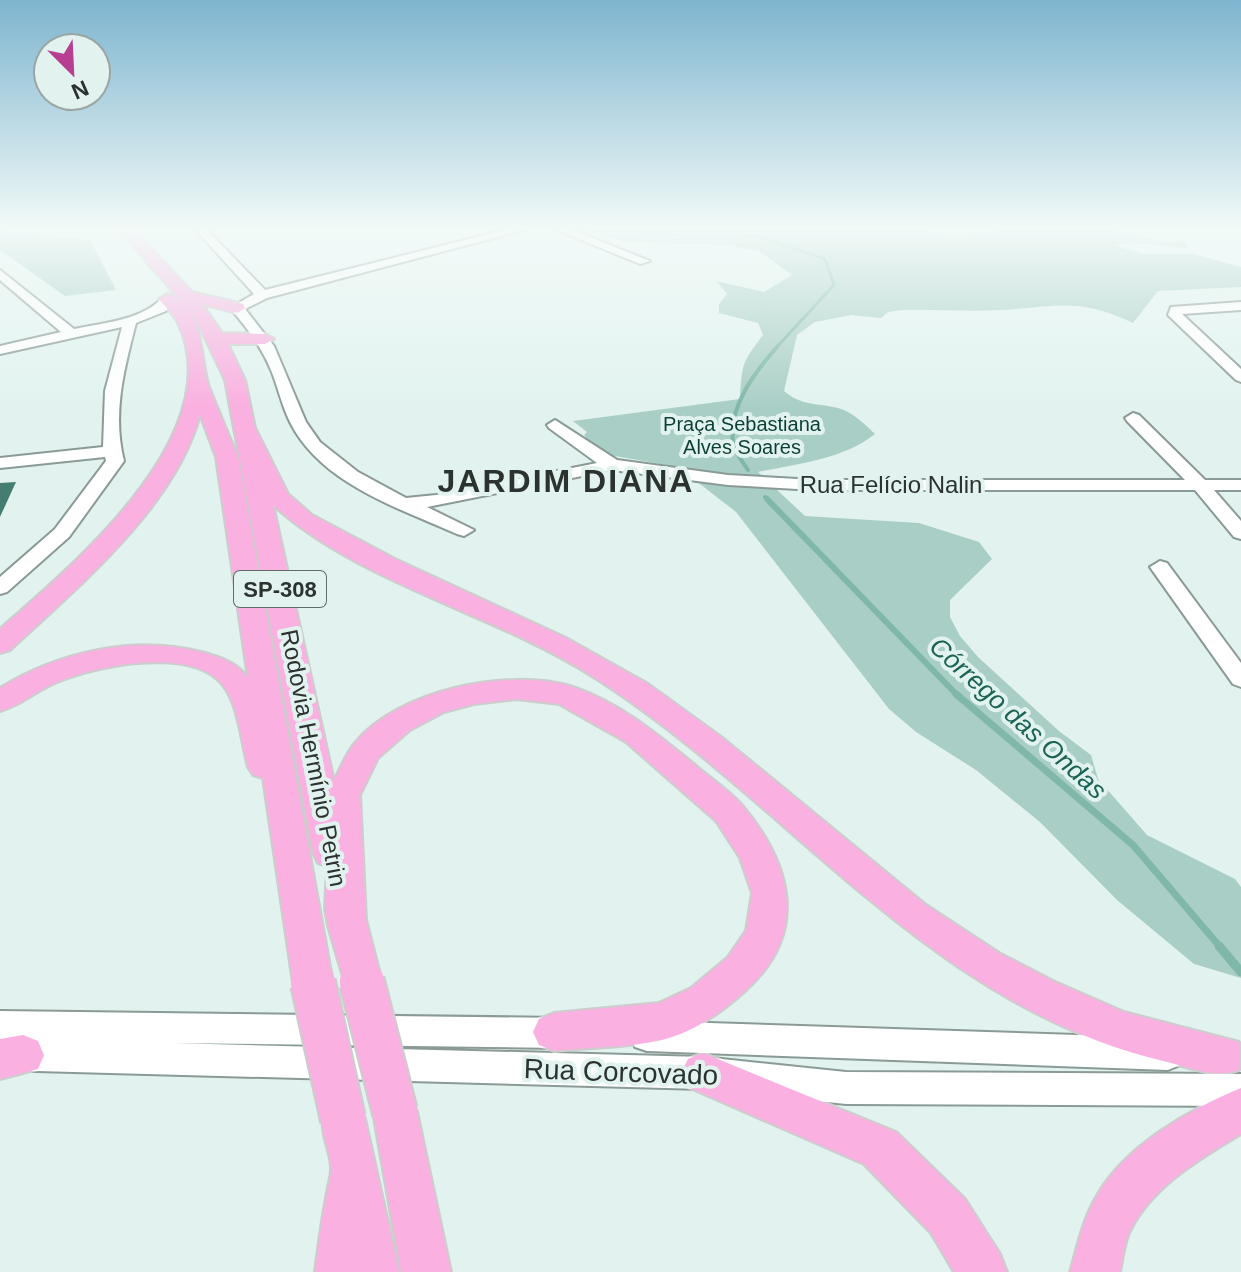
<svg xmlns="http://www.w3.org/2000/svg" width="1241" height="1272" viewBox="0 0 1241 1272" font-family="Arial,sans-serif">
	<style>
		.green { fill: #a9cec5 }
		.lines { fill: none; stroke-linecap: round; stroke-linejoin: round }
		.stream-far4 { stroke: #7fb7a9; stroke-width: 3 }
		.stream-far3 { stroke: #7fb7a9; stroke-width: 4 }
		.stream-far2 { stroke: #7fb7a9; stroke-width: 6 }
		.stream-far1 { stroke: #7fb7a9; stroke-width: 7 }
		.stream { stroke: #7fb7a9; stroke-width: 9 }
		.building { fill: #467d71 }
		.minor-casing { stroke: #8a9a96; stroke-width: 4 }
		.major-casing { stroke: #cccecd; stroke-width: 4 }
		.minor { fill: #fff; fill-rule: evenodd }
		.major { fill: #fab0e0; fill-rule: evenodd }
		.major-bridge-casing { stroke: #cccecd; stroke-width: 48; stroke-linecap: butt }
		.major-bridge { stroke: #fab0e0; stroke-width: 44 }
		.labels { text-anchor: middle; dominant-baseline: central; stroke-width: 8; stroke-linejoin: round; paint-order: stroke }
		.far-park-label { font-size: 20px; fill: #0b3f36; stroke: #e2f3ef }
		.shield { fill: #e2f3ef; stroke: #626c69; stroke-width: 2 }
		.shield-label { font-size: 22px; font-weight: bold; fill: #2b3230 }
		.street-label { font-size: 24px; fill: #2b3230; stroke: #e2f3ef }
		.water-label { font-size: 26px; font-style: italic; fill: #1a6356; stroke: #e2f3ef }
		.near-street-label { font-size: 28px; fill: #2b3230; stroke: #e2f3ef }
		.district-label { font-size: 32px; font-weight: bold; letter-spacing: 2px; fill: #2b3230; stroke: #e2f3ef }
	</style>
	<rect width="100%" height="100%" fill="#e2f3ef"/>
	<g class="green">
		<path d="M586,230h341c26,13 52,2 79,0 25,-2 88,-4 111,1 20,4 39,12 60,11l4,-4 7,6 -2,4 -53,-5 -20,2 31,9h50l47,13v20l-83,4 -25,32c-55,-26 -76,-16 -133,-13 -33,2 -66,-1 -99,0l-13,2 -7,6 -30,-3 -36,7 -18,13 -13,56c17,15 33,12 54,17 14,4 27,16 37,26 -31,25 -78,30 -117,38l47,44 114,7 60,19 13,17 -42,41v17l10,19 18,21 81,74 32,24 7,24 49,56 88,44 6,8v91l-47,-14 -77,-64 -77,-78 -64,-52 -60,-38 -27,-23 -153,-197 -58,-45 -69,-12 -15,-8 -10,-12 3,-3 -14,-11 167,-22c2,-36 2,-36 23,-64l-5,-12 -39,-10v-9l8,-10 -11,-13 48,11 28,-17 -33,-24 -31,-6 -102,-3z"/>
		<path d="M0,231l90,9 26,50 -51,6 -65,-46z"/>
	</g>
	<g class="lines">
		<path class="stream-far4" d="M632,230l11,4 114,2 68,23 9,26 -59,64"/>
		<g class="stream-far3">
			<path d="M748,470c-5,-8 -14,-18 -15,-28 -5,-35 22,-70 44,-95"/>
			<path d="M765,497l4,4"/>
		</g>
		<path class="stream-far2" d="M767,499l191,197"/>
		<path class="stream-far1" d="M956,694l177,151 88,103"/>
		<path class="stream" d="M1219,946l22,26"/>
	</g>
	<path class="building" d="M16,482l-16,35v-34z"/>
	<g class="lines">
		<g class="minor-casing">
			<g id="minor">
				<path d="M196,230h11l58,60 240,-60h19l-257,68 -22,11 29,37 32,76 14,20 38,30 48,26 30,-3 161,-32 -48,-35 -2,-3 8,-5 62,40 111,15 87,5h370l-58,-59 -2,-3 8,-5 6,2 66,65h36v10h-27l27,31v18l-7,-2 -39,-47h-380l-87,-5 -116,-15 -185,37 47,23 -10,6 -7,-2c-58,-26 -136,-50 -167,-112 -8,-16 -12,-35 -19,-52 -10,-24 -24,-42 -41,-62l24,-14z"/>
				<path d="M557,230h16l77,31 -10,3z"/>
				<path d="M0,270l74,59c29,-6 69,-9 89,-32l11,3 -8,11 -30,12c-12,46 -24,91 -12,138l-55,76 -62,55 -7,2v-17l55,-48 51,-68 -1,-4 -105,11v-10l103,-11 2,-56 17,-64 -122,27v-8l61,-14 -61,-52z"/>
				<path d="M1241,302v8l-59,4 59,55v13l-5,-2 -68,-65 3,-8z"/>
				<path d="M1160,561l7,2 74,100v24l-8,-3 -83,-117z"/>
				<path d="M0,1011l560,7 12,4 4,11 -4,11 -12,4 -388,-5 531,14 143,15 395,2v32l-395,-2 -143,-15 -703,-19z"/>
				<path d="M647,1021l521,17 12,5 5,11 -5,11 -12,5 -521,-19 -12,-4 -4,-11 4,-11z"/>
			</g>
		</g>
		<g class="major-casing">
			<g id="major">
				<path d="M119,230h15l58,62 51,12 2,4 -8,5 -35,-9 20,29 43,1 9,5 -9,5h-37l17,36 10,48 33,66 24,21 83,44 171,79 82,46 72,52 206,169 73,48 54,28 71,31 115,30v28c-24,9 -51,-3 -76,-9 -237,-57 -375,-261 -571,-385 -99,-63 -233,-93 -319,-171l61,276c6,-12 12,-27 20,-37 43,-54 155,-77 219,-57 47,16 85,48 122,78 15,13 33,25 46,39 51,60 69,129 4,187 -23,21 -51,41 -83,49 -34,8 -73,7 -108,11l-15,-6 -6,-13 6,-13 15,-6 105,-10 32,-15 37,-31 18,-26 6,-38 -12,-35 -24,-37 -90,-79 -67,-38 -42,-5 -43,5 -30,8 -34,18 -32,28 -18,37 6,125 16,62 -6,12 -14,6 -14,-6 -20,-68 -3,-17 2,-43 -9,-3 -5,-10 -88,-473 -30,-63z"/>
				<path d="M167,294c39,11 32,64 42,93 9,23 19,47 29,70l95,526 -6,12 -14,6 -14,-6 -6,-12 -30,-205 -10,-3 -5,-8c-7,-25 -9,-62 -26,-83 -32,-38 -128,-18 -167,-1 -19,8 -35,23 -55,28v-23c59,-36 133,-53 201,-36 19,5 35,10 47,26l-32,-221 -16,-43c-23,91 -123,174 -190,236l-10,3v-24c73,-64 231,-195 178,-306 -4,-9 -13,-16 -19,-24z"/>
				<path d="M23,1035l15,6 6,14 -6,14 -38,10v-40z"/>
				<path d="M703,1053l193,79 69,67 35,55 7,18h-53l-23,-39 -67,-69 -176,-77 -7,-14 7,-14z"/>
				<path d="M1241,1088v46c-40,24 -88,52 -110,95 -7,12 -8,29 -11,43h-50c7,-24 12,-49 24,-71 27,-53 94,-91 147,-113z"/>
				<path d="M395,1090l16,7 6,15 34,160h-50l-28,-160 6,-15z"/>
				<path d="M343,1097l16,7 6,15 34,153h-84c4,-32 8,-63 15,-94 6,-25 -16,-44 -3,-74z"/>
			</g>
		</g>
		<use href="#minor" class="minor"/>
		<use href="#major" class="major"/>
		<g class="major-bridge-casing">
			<g id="major-bridge">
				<path d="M362,982l33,130"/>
				<path d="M313,983l30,136"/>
			</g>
		</g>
		<use href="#major-bridge" class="major-bridge"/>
	</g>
	<linearGradient id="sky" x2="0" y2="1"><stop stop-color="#7eb5cf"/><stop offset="0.56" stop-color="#f2faf8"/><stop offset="1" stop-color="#f2faf8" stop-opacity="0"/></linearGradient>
	<rect width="1241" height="408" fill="url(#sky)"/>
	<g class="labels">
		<g class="far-park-label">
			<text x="742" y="424">Praça Sebastiana<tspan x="742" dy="23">Alves Soares</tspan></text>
		</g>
		<rect class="shield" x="234" y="571" width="92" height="36" rx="6"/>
		<g class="shield-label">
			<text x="280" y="589">SP-308</text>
		</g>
		<g class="street-label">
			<text x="891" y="484">Rua Felício Nalin</text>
			<text transform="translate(314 758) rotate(79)">Rodovia Hermínio Petrin</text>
		</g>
		<g class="water-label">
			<text transform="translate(1018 718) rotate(42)">Córrego das Ondas</text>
		</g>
		<g class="near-street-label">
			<text transform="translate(621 1072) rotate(2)">Rua Corcovado</text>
		</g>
		<g class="district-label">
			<text x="566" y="481">JARDIM DIANA</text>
		</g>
	</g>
	<g transform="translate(72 72) rotate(156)"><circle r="38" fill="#e2f3ef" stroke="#99a6a3" stroke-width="2"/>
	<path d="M0-6L14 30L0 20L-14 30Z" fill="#b73e91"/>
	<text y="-12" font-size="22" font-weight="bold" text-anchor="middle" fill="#2b3230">N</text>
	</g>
</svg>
